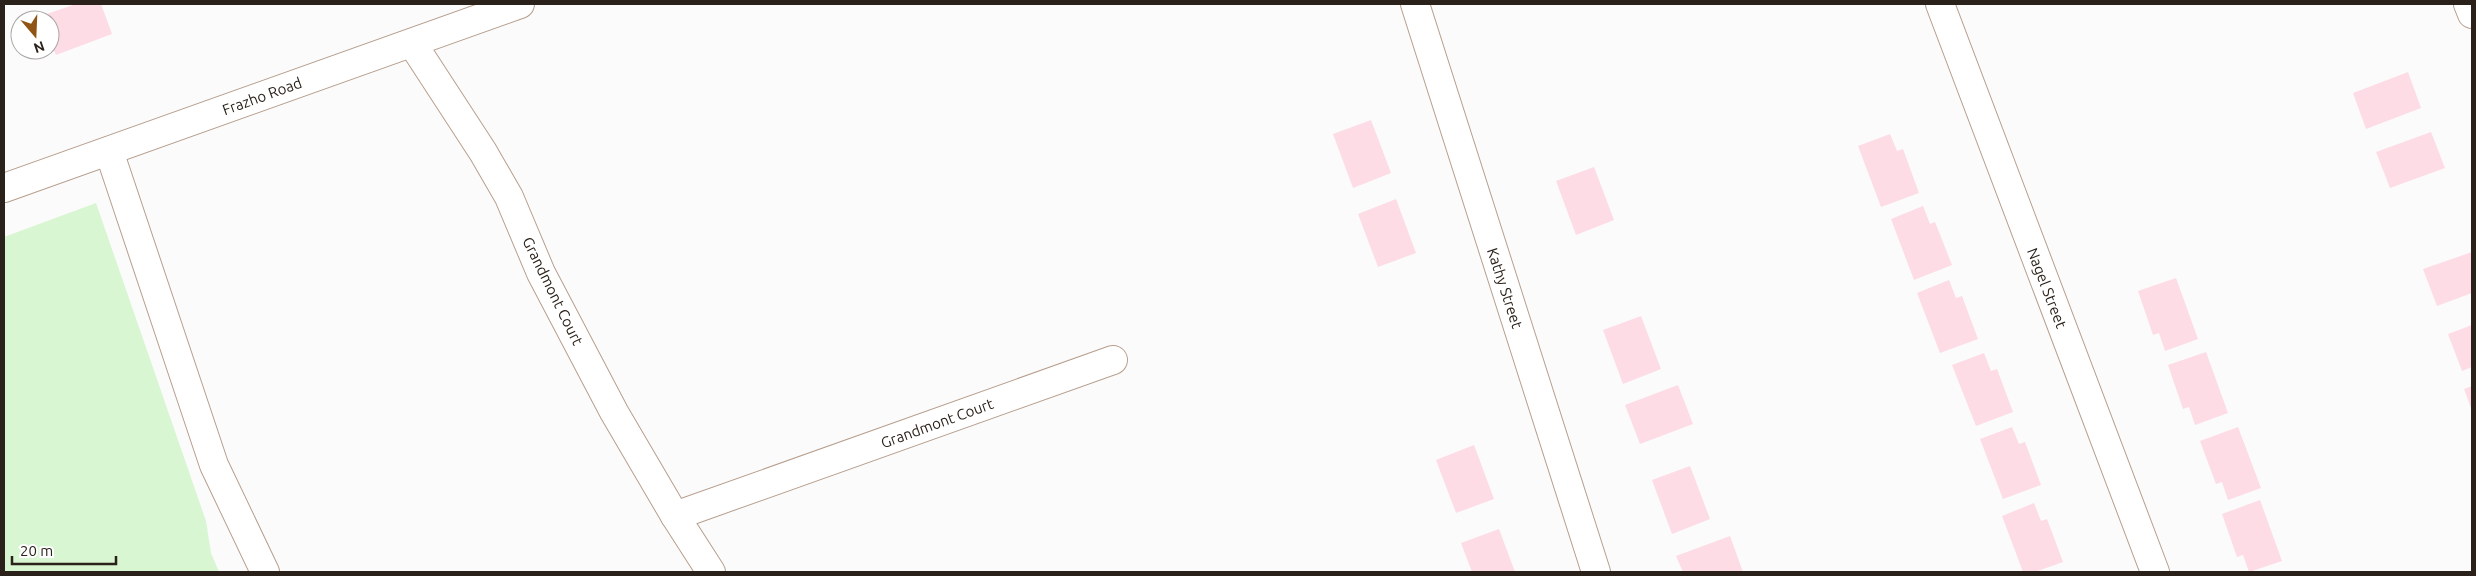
<svg xmlns="http://www.w3.org/2000/svg" width="2476" height="576" viewBox="0 0 2476 576" font-family="Ubuntu,sans-serif">
	<style>
		.green { fill: #d7f6d1 }
		.building { fill: #fddce5 }
		.lines { fill: none; stroke-linecap: round; stroke-linejoin: round }
		.minor-casing { stroke: #b79f8e; stroke-width: 30 }
		.minor { stroke: #fff; stroke-width: 28 }
		.labels { text-anchor: middle; dominant-baseline: central; stroke-width: 4; stroke-linejoin: round; paint-order: stroke }
		.street-label { font-size: 15px; fill: #2a211a; stroke: #fff }
	</style>
	<rect width="100%" height="100%" fill="#fbfbfb"/>
	<path class="green" d="M96,203l110,318 5,32 8,19h-215v-335z"/>
	<g class="building">
		<path d="M76,4h25l11,30 -56,21 -6,-15v-20h-7l-2,-4z"/>
		<path d="M2408,72l13,36 -55,21 -13,-36z"/>
		<path d="M1371,120l20,53 -38,15 -20,-54z"/>
		<path d="M2431,132l14,36 -55,20 -14,-36z"/>
		<path d="M1890,134l7,17 6,-2 16,44 -38,14 -23,-61z"/>
		<path d="M1594,167l20,53 -38,15 -20,-54z"/>
		<path d="M1396,199l20,54 -38,14 -20,-53z"/>
		<path d="M1923,206l7,18 5,-2 17,43 -38,15 -23,-61z"/>
		<path d="M2472,252v41l-35,13 -14,-37z"/>
		<path d="M2176,278l22,61 -33,12 -6,-18 -6,2 -15,-44z"/>
		<path d="M1949,280l7,18 6,-2 16,43 -38,14 -23,-60z"/>
		<path d="M1641,316l20,53 -38,15 -20,-54z"/>
		<path d="M2472,325v42l-10,4 -14,-37z"/>
		<path d="M2206,352l22,61 -33,12 -6,-18 -6,2 -15,-44z"/>
		<path d="M1984,353l7,18 6,-2 16,43 -37,14 -24,-61z"/>
		<path d="M1678,385l15,39 -53,20 -15,-39z"/>
		<path d="M2472,386v25l-8,-22z"/>
		<path d="M2012,427l7,17 6,-2 16,43 -38,14 -23,-60z"/>
		<path d="M2238,427l23,61 -33,12 -6,-18 -6,2 -16,-43z"/>
		<path d="M1474,445l20,54 -38,14 -20,-53z"/>
		<path d="M1690,466l20,53 -38,15 -20,-54z"/>
		<path d="M2260,500l22,61 -33,11 -6,-17 -6,2 -15,-43z"/>
		<path d="M2034,503l7,18 6,-2 16,43 -28,10h-12l-21,-56z"/>
		<path d="M1499,529l16,43h-43l-11,-29z"/>
		<path d="M1730,536l13,36h-60l-7,-16z"/>
	</g>
	<g class="lines">
		<g class="minor-casing">
			<g id="minor">
				<path d="M1415,4l181,568"/>
				<path d="M1940,4l215,568"/>
				<path d="M2468,4l4,10"/>
				<path d="M412,43l71,109 26,45 32,76 73,139 61,104 36,56"/>
				<path d="M109,151l105,314 51,107"/>
				<path d="M4,188l516,-184"/>
				<path d="M675,516l438,-156"/>
			</g>
		</g>
		<use href="#minor" class="minor"/>
	</g>
	<g class="labels">
		<g class="street-label">
			<text transform="translate(262 96) rotate(-20)">Frazho Road</text>
			<text transform="translate(1505 288) rotate(72)">Kathy Street</text>
			<text transform="translate(2047 288) rotate(69)">Nagel Street</text>
			<text transform="translate(553 291) rotate(64)">Grandmont Court</text>
			<text transform="translate(937 423) rotate(-20)">Grandmont Court</text>
		</g>
	</g>
	<rect width="2476" height="576" fill="none" stroke="#2a211a" stroke-width="10"/>
	<g transform="translate(35 35) rotate(161)"><circle r="24" fill="#ffffff" stroke="#aaa6a3"/>
	<path d="M0-4L9 19L0 12L-9 19Z" fill="#905514"/>
	<text y="-8" font-size="14" font-weight="bold" text-anchor="middle" fill="#2a211a">N</text>
	</g>
	<path d="M12 556v8h104v-8" fill="none" stroke="#2a211a" stroke-width="2.5"/>
	<text x="20" y="556" font-size="15" fill="#2a211a" stroke="#ffffff" stroke-width="4" paint-order="stroke">20 m</text>
</svg>
